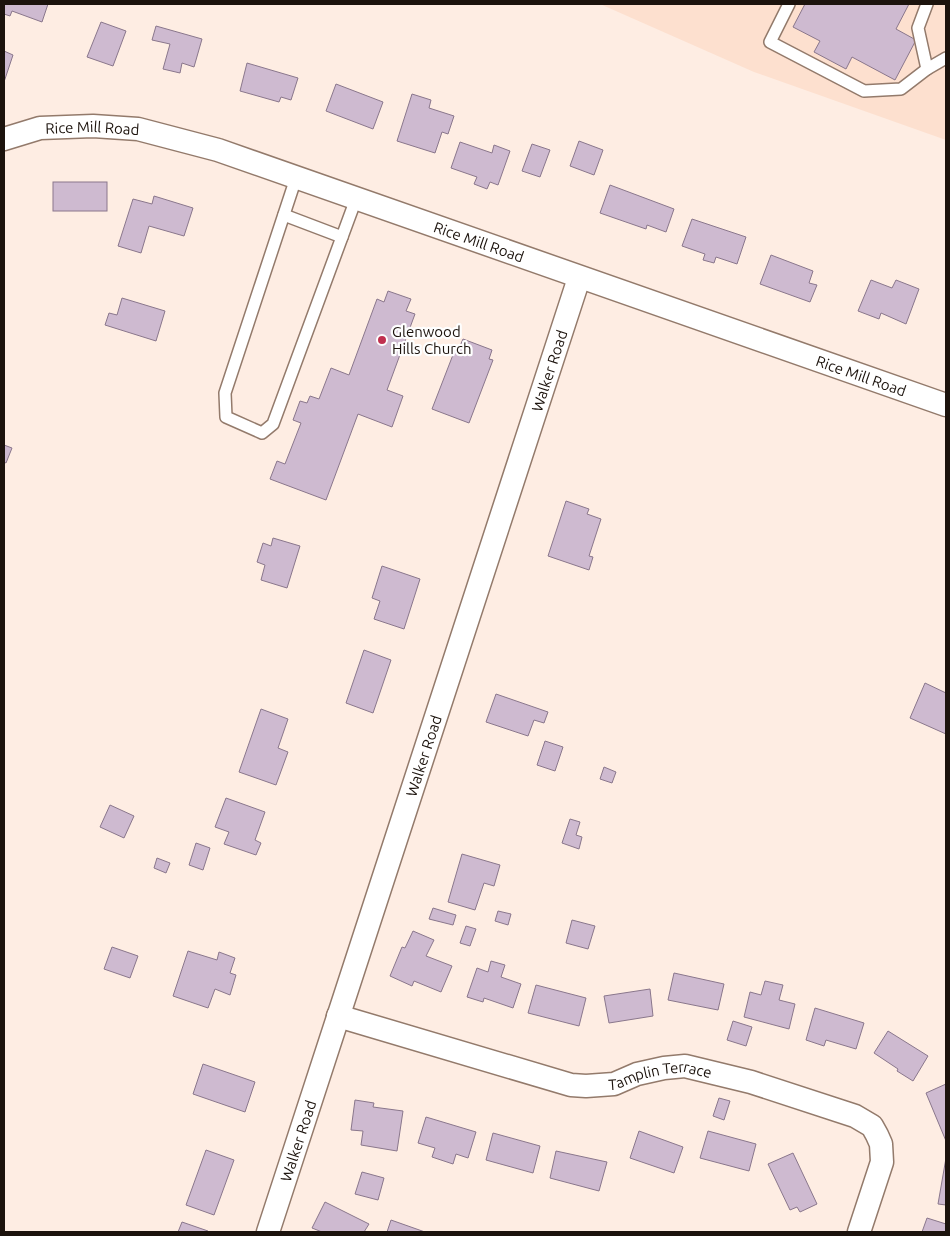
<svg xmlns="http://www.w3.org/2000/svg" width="950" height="1236" viewBox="0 0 950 1236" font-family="Ubuntu,sans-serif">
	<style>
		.built { fill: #fde0cf }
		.building { fill: #cebad0; stroke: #8a778c }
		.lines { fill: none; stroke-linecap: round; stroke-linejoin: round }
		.lane-casing { stroke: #937a6b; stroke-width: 14 }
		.street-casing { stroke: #937a6b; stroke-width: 25 }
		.lane { stroke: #fff; stroke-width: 11 }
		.street { stroke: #fff; stroke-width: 22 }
		.poi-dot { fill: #c0304f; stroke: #fefefe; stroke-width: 2 }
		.labels { text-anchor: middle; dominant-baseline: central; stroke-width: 4.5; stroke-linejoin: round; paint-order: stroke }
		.street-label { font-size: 15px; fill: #1c130d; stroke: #fefefe }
		.poi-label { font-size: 15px; fill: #1c130d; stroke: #fefefe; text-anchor: start }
	</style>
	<rect width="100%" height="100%" fill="#feede3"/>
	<path class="built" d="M600,4h346v136l-192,-68z"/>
	<g class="building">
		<path d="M4,4h44l-6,18 -30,-11 -2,5 -6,-2z"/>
		<path d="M805,4h104l-13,25 20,11 -21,40 -43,-23 -6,12 -32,-17 6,-11 -27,-14z"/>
		<path d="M101,22l25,9 -13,35 -26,-9z"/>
		<path d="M156,26l46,13 -8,28 -12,-4 -2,10 -17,-4 7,-25 -18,-4z"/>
		<path d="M4,51l9,4 -9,27z"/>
		<path d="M247,63l51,15 -7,22 -10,-3 -2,5 -39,-11z"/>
		<path d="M336,84l47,18 -10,27 -47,-18z"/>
		<path d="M412,94l19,6 -2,8 25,8 -6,18 -6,-2 -7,21 -38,-12z"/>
		<path d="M579,141l24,9 -9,25 -24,-9z"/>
		<path d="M460,142l32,11 2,-8 16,6 -12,34 -8,-3 -3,7 -13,-5 3,-7 -26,-9z"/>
		<path d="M532,144l18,6 -10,27 -18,-6z"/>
		<rect x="53" y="182" width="54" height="29"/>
		<path d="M610,185l64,24 -8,23 -19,-7 -1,4 -46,-16z"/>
		<path d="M154,196l39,12 -9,28 -35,-10 -8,27 -23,-7 15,-47 19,5z"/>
		<path d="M692,219l54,18 -9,27 -21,-7 -2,6 -11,-3 2,-6 -23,-8z"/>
		<path d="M771,255l42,16 -4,12 8,2 -7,17 -50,-18z"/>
		<path d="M871,280l21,8 4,-8 23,9 -13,35 -25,-11 -2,6 -21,-8z"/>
		<path d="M388,291l23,8 -5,12 9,3 -28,76 16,6 -11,31 -34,-13 -32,86 -56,-21 7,-18 8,3 16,-41 -8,-3 7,-19 7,2 3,-7 9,3 12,-31 18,7 28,-76 7,3z"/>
		<path d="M122,298l43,13 -9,30 -51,-16 4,-12 8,2z"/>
		<path d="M463,339l29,11 -3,9 4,1 -24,63 -37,-14 24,-62 3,1z"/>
		<path d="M4,445l8,3 -6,15 -2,-1z"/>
		<path d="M566,501l23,8 -2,5 14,5 -12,37 4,1 -4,13 -41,-14z"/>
		<path d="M273,538l27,8 -13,42 -26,-8 4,-15 -8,-3 6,-19 8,3z"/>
		<path d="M382,566l38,13 -16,50 -30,-10 6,-18 -8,-3z"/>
		<path d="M364,650l27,10 -18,53 -27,-10z"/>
		<path d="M925,683l21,10v41l-36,-16z"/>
		<path d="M496,694l52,18 -4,11 -10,-3 -6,16 -42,-14z"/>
		<path d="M261,709l27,10 -10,29 10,4 -12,33 -37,-13z"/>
		<path d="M545,741l18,6 -8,24 -18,-6z"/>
		<path d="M604,767l12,5 -4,11 -12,-4z"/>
		<path d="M226,798l39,14 -10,28 6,3 -5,12 -32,-11 5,-12 -14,-5z"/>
		<path d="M110,805l24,11 -10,22 -24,-11z"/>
		<path d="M570,819l10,3 -4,13 6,2 -3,12 -17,-6z"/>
		<path d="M196,843l14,5 -7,22 -14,-5z"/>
		<path d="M462,854l38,11 -6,21 -10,-3 -9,27 -27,-8z"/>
		<path d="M157,858l13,5 -4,10 -12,-5z"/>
		<path d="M433,908l23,7 -3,10 -24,-6z"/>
		<path d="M498,911l13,3 -3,11 -13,-4z"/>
		<path d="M572,920l23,6 -7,23 -22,-6z"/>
		<path d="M466,926l10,3 -6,17 -10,-3z"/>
		<path d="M413,931l21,9 -8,16 26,10 -11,26 -27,-11 -2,5 -22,-10 12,-29 3,1z"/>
		<path d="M112,947l26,9 -8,22 -26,-9z"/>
		<path d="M188,951l29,9 2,-8 16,6 -5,15 6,2 -6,20 -15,-6 -7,19 -35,-12z"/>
		<path d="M491,961l14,4 -4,12 20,7 -8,24 -29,-10 -1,4 -16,-5 10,-29 11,4z"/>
		<path d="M674,973l50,11 -6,26 -50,-10z"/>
		<path d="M765,981l18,4 -4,15 16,4 -6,25 -45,-12 6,-25 11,3z"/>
		<path d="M536,985l50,13 -7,28 -51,-13z"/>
		<path d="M650,989l3,27 -44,7 -5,-27z"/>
		<path d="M815,1008l49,15 -8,26 -30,-9 -2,6 -18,-6z"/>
		<path d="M733,1021l19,6 -6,19 -19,-6z"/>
		<path d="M888,1031l40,25 -15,25 -16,-10 1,-2 -24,-16z"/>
		<path d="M203,1064l52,18 -10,30 -52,-18z"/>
		<path d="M946,1084v57l-20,-48z"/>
		<path d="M719,1098l11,3 -6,19 -11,-4z"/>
		<path d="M355,1100l19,3 -1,4 30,4 -6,40 -36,-6 2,-14 -12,-1z"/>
		<path d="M426,1117l50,15 -8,26 -12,-4 -3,10 -21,-7 3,-9 -17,-5z"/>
		<path d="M639,1131l44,16 -9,26 -44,-15z"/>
		<path d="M708,1131l48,13 -7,27 -49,-13z"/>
		<path d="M493,1133l47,13 -7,27 -47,-13z"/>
		<path d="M206,1150l28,10 -20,55 -28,-10z"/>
		<path d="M556,1151l51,11 -8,29 -49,-13z"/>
		<path d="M793,1153l24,51 -17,8 -3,-5 -7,3 -22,-46z"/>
		<path d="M946,1158v47l-8,-1z"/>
		<path d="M362,1172l22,6 -6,22 -23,-6z"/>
		<path d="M325,1202l44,22 -5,8h-42l-10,-4z"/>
		<path d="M927,1218l19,6v8h-24z"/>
		<path d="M391,1220l34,12h-38z"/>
		<path d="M182,1222l26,9v1h-30z"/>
	</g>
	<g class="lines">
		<g class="lane-casing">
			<g id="lane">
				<path d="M789,4l-19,38 94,49 37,-2 26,-20"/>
				<path d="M927,4l-9,24 9,41 19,-11"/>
				<path d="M296,178l-71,215 1,24 36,16 11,-9 83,-225"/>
				<path d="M284,215l58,22"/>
			</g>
		</g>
		<g class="street-casing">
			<g id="street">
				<path id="s1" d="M4,139l36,-11 53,-2 45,3 80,21 728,255"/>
				<path id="s2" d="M338,1016l233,69 15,1 28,-2 23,-10 27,-6 21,-2 66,16 104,34 17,10 5,9 4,9 1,18 -23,70"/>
				<path id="s3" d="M268,1232l311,-954"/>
			</g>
		</g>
		<use href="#lane" class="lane"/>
		<use href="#street" class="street"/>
	</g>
	<circle class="poi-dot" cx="382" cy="340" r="5"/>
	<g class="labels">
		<g class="street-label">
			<text stroke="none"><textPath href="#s1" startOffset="90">Rice Mill Road</textPath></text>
			<text stroke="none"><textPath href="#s1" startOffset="495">Rice Mill Road</textPath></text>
			<text stroke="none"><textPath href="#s3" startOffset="906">Walker Road</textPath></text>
			<text stroke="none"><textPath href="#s1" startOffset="900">Rice Mill Road</textPath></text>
			<text stroke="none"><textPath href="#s3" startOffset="501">Walker Road</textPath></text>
			<text stroke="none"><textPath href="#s2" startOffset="334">Tamplin Terrace</textPath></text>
			<text stroke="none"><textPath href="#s3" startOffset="96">Walker Road</textPath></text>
		</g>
		<g class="poi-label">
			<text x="392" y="331">Glenwood<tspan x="392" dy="17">Hills Church</tspan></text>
		</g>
	</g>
	<rect width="950" height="1236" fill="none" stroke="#1c130d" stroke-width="10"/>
</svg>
